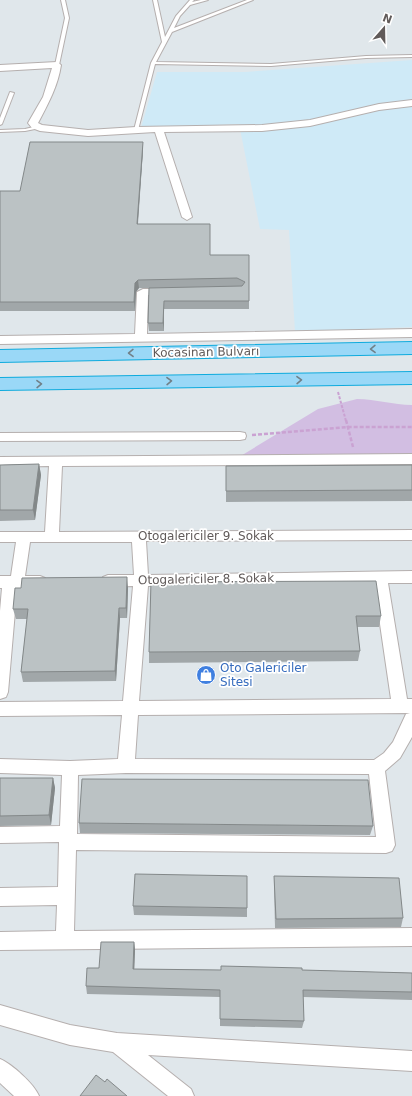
<svg xmlns="http://www.w3.org/2000/svg" width="412" height="1096" viewBox="0 0 412 1096" font-family="'DejaVu Sans',sans-serif">
	<style>
		.green { fill: #d2bee2 }
		.sand { fill: #cfeaf7 }
		.lines { fill: none; stroke-linecap: round; stroke-linejoin: round }
		.service-casing { stroke: #b5afae; stroke-width: 2 }
		.minor-casing { stroke: #b5afae; stroke-width: 2 }
		.trunk-casing { stroke: #0fabdd; stroke-width: 2 }
		.path-far1 { stroke: #caa2d2; stroke-width: 2; stroke-dasharray: 3 1.5; stroke-linecap: butt }
		.path { stroke: #caa2d2; stroke-width: 2.5; stroke-dasharray: 4 2; stroke-linecap: butt }
		.service { fill: #fff; fill-rule: evenodd }
		.minor { fill: #fff; fill-rule: evenodd }
		.trunk { fill: #9ad8f7; fill-rule: evenodd }
		.wall { fill: #a1a7a9 }
		.shaded-wall { fill: #838889 }
		.building { fill: #bbc2c4; stroke: #838889 }
		.oneway { stroke: #718088 }
		.labels { text-anchor: middle; dominant-baseline: central; stroke-width: 3.5; stroke-linejoin: round; paint-order: stroke }
		.street-label { font-size: 12px; fill: #605a59; stroke: #fff }
		.shop-label { font-size: 12px; fill: #366cbe; stroke: #fff; text-anchor: start }
	</style>
	<rect width="100%" height="100%" fill="#e0e7eb"/>
	<path class="green" d="M357,399c19,0 36,6 55,6v53l-178,2 84,-51z"/>
	<path class="sand" d="M412,60v267l-117,5 -6,-102 -29,-1 -21,-105 -98,4 16,-56h87z"/>
	<g class="lines">
		<g class="service-casing">
			<g id="service">
				<path d="M61,0h4l4,18 -10,47 -2,1 -2,-1 10,-47z"/>
				<path d="M153,0h4l8,37 11,-21 14,-16h4l-2,2 9,-2h7l-18,5 -10,11 -6,12 73,-28h6l-81,32 -16,30 115,2 95,-8 46,-1v2l-46,1 -95,8 -116,-2 -17,66 -2,1 -2,-1 17,-67 11,-21z"/>
				<path d="M10,92l4,1 -12,31 -2,1v-7z"/>
				<path d="M38,126h2v2l-15,3 -25,1v-2l25,-1z"/>
			</g>
		</g>
		<g class="minor-casing">
			<g id="minor">
				<path d="M57,62l4,3c-3,21 -13,39 -23,58l4,2 46,5 48,-3 126,-2 48,-5 69,-16 33,-4v6l-33,4 -69,16 -48,5 -98,1 28,85 -5,3 -5,-3 -27,-85 -67,4 -48,-5 -8,-3 -4,-5 15,-26 9,-29 -52,3v-6z"/>
				<path d="M143,289h25l6,3 -6,3h-20l-1,39 265,-5v8l-412,7v-8l135,-2 2,-42z"/>
				<path d="M240,432l5,1 1,3 -1,3 -5,1 -240,1v-8z"/>
				<path d="M412,454v10l-350,2 -3,66 353,-2v10l-266,1 2,34 264,-4v12h-24l19,116h5v38l-12,21 -15,13 10,74 -3,6 -6,2 -310,-3 -2,81 338,-3v18l-412,4v-18l56,-1 1,-26 -57,1v-18l58,-1 1,-45 -59,1v-16l60,-1 2,-51 -62,-2v-14l70,2 48,-2 4,-44 -122,1v-14l123,-1 10,-115 -25,1 -5,-2 -2,-4 2,-4 5,-2h26l-2,-33h-102l-5,34h15l5,2 2,4 -2,4 -5,2h-23l-9,104 -2,5 -6,2v-88l2,-23h-2v-12h11l5,-34h-16v-10h45l4,-66 -49,1v-10zM374,583l17,116 -252,2 9,-115zM410,713l-4,1 -13,28 -9,11 -10,7 -239,-1 3,-44zM126,773l243,1 7,63 -299,-3 1,-59z"/>
				<path d="M0,1005l70,20 47,8 295,18v20l-264,-16 43,34 3,7h-26l-55,-44 -43,-7 -70,-20z"/>
				<path d="M0,1059c12,5 34,25 39,37h-25l-14,-13z"/>
			</g>
		</g>
		<g class="trunk-casing">
			<g id="trunk">
				<path d="M412,342v12l-412,8v-12z"/>
				<path d="M412,372v12l-412,6v-12z"/>
			</g>
		</g>
		<path class="path-far1" d="M338,392l8,29"/>
		<g class="path">
			<path d="M346,420l7,27"/>
			<path d="M252,435l96,-8h64"/>
		</g>
		<use href="#service" class="service"/>
		<use href="#minor" class="minor"/>
		<use href="#trunk" class="trunk"/>
	</g>
	<g class="wall">
		<path d="M143,150l-5,74 72,31h39v54h-85v22h-15l-1,-8 1,-35h-10l-3,4 -1,19h-135v-120h20z"/>
		<path d="M39,464l2,11 -6,45 -35,1v-56z"/>
		<path d="M412,465v36l-186,1v-36z"/>
		<path d="M151,582l230,34 -2,11h-22l3,24 -2,10 -209,2v-11z"/>
		<path d="M128,588l-1,30h-7l-4,63 -93,1 -2,-10 6,-53h-11l-3,-10z"/>
		<path d="M0,778h53l2,10 -4,37 -51,1z"/>
		<path d="M79,823l294,3 -3,9 -290,-2z"/>
		<path d="M274,876l129,42 -2,9 -126,1 -1,-43z"/>
		<path d="M133,906l114,2v9l-113,-2z"/>
		<path d="M134,942l1,8 -1,19 87,1h81l110,3v27l-109,-3 1,24 -2,7 -82,-2v-29l-133,-3 -1,-8 13,-18z"/>
	</g>
	<g class="shaded-wall">
		<path d="M143,142v8l-6,83v-9z"/>
		<path d="M138,280l1,8 -3,4 -1,19 -1,-9 1,-19z"/>
		<path d="M164,301v30l-1,-8z"/>
		<path d="M39,464l2,11 -6,45 -2,-10z"/>
		<path d="M127,577l1,11 -1,30 -1,-10z"/>
		<path d="M119,608l1,10 -4,63 -1,-10z"/>
		<path d="M53,778l2,10 -4,37 -2,-10z"/>
		<path d="M134,942l1,8 -1,26 -1,-7z"/>
	</g>
	<g class="building">
		<path d="M30,142h113l-6,82h73v31h39v46h-85l-1,22h-15l1,-35 93,-2 3,-4 -8,-4 -99,2 -3,3 -1,19h-134v-111h20z"/>
		<path d="M39,464l-6,46h-33v-45z"/>
		<path d="M412,465v25l-186,1v-25z"/>
		<path d="M127,577l-1,31h-7l-4,63 -94,1 7,-63h-15l2,-21h6l1,-10z"/>
		<path d="M376,581l5,35h-25l4,35 -211,1 2,-70z"/>
		<path d="M0,778h53l-4,37 -49,1z"/>
		<path d="M82,779l286,1 5,46 -294,-3z"/>
		<path d="M135,874l112,2v32l-114,-2z"/>
		<path d="M274,876l125,2 4,40 -127,1z"/>
		<path d="M101,942h33l-1,27 88,1v-4l81,2v2l110,3v19l-109,-2 1,31 -84,-2v-29l-134,-4 1,-18h12z"/>
		<path d="M96,1075l9,7 2,-3 20,17h-47z"/>
	</g>
	<defs><path id="oneway-chevron" d="M-2-3.5L2.5 0L-2 3.5" fill="none" stroke-width="1.6" stroke-linecap="round" stroke-linejoin="round"/></defs>
	<g class="oneway">
		<use href="#oneway-chevron" transform="translate(373 349) rotate(179)"/>
		<use href="#oneway-chevron" transform="translate(131 353) rotate(179)"/>
		<use href="#oneway-chevron" transform="translate(299 380) rotate(-1)"/>
		<use href="#oneway-chevron" transform="translate(169 381) rotate(-1)"/>
		<use href="#oneway-chevron" transform="translate(39 384) rotate(-1)"/>
	</g>
	<defs>
		<g id="shop-disc" transform="scale(1)"><circle r="9.5" fill="#3f7fe0" stroke="#fff"/><path d="M-5-2.5h2.3a2.7 3.5 0 0 1 5.4 0H5L5.5 6h-11ZM-1.5-2.5h3a1.5 2.3 0 0 0-3 0Z" fill="#fff"/></g>
	</defs>
	<g fill-rule="evenodd">
		<use href="#shop-disc" x="206" y="675"/>
	</g>
	<g class="labels">
		<g class="street-label">
			<text transform="translate(206 352) rotate(-1)">Kocasinan Bulvarı</text>
			<text x="206" y="536">Otogalericiler 9. Sokak</text>
			<text transform="translate(206 579) rotate(-1)">Otogalericiler 8. Sokak</text>
		</g>
		<g class="shop-label">
			<text x="220" y="668">Oto Galericiler<tspan x="220" dy="14">Sitesi</tspan></text>
		</g>
	</g>
	<g transform="translate(384 28) rotate(20)" stroke="#ffffff" stroke-width="3" paint-order="stroke">
	<path d="M0-3L7 15L0 10L-7 15Z" fill="#605a59"/>
	<text y="-6" font-size="11" font-weight="bold" text-anchor="middle" fill="#605a59">N</text>
	</g>
</svg>
